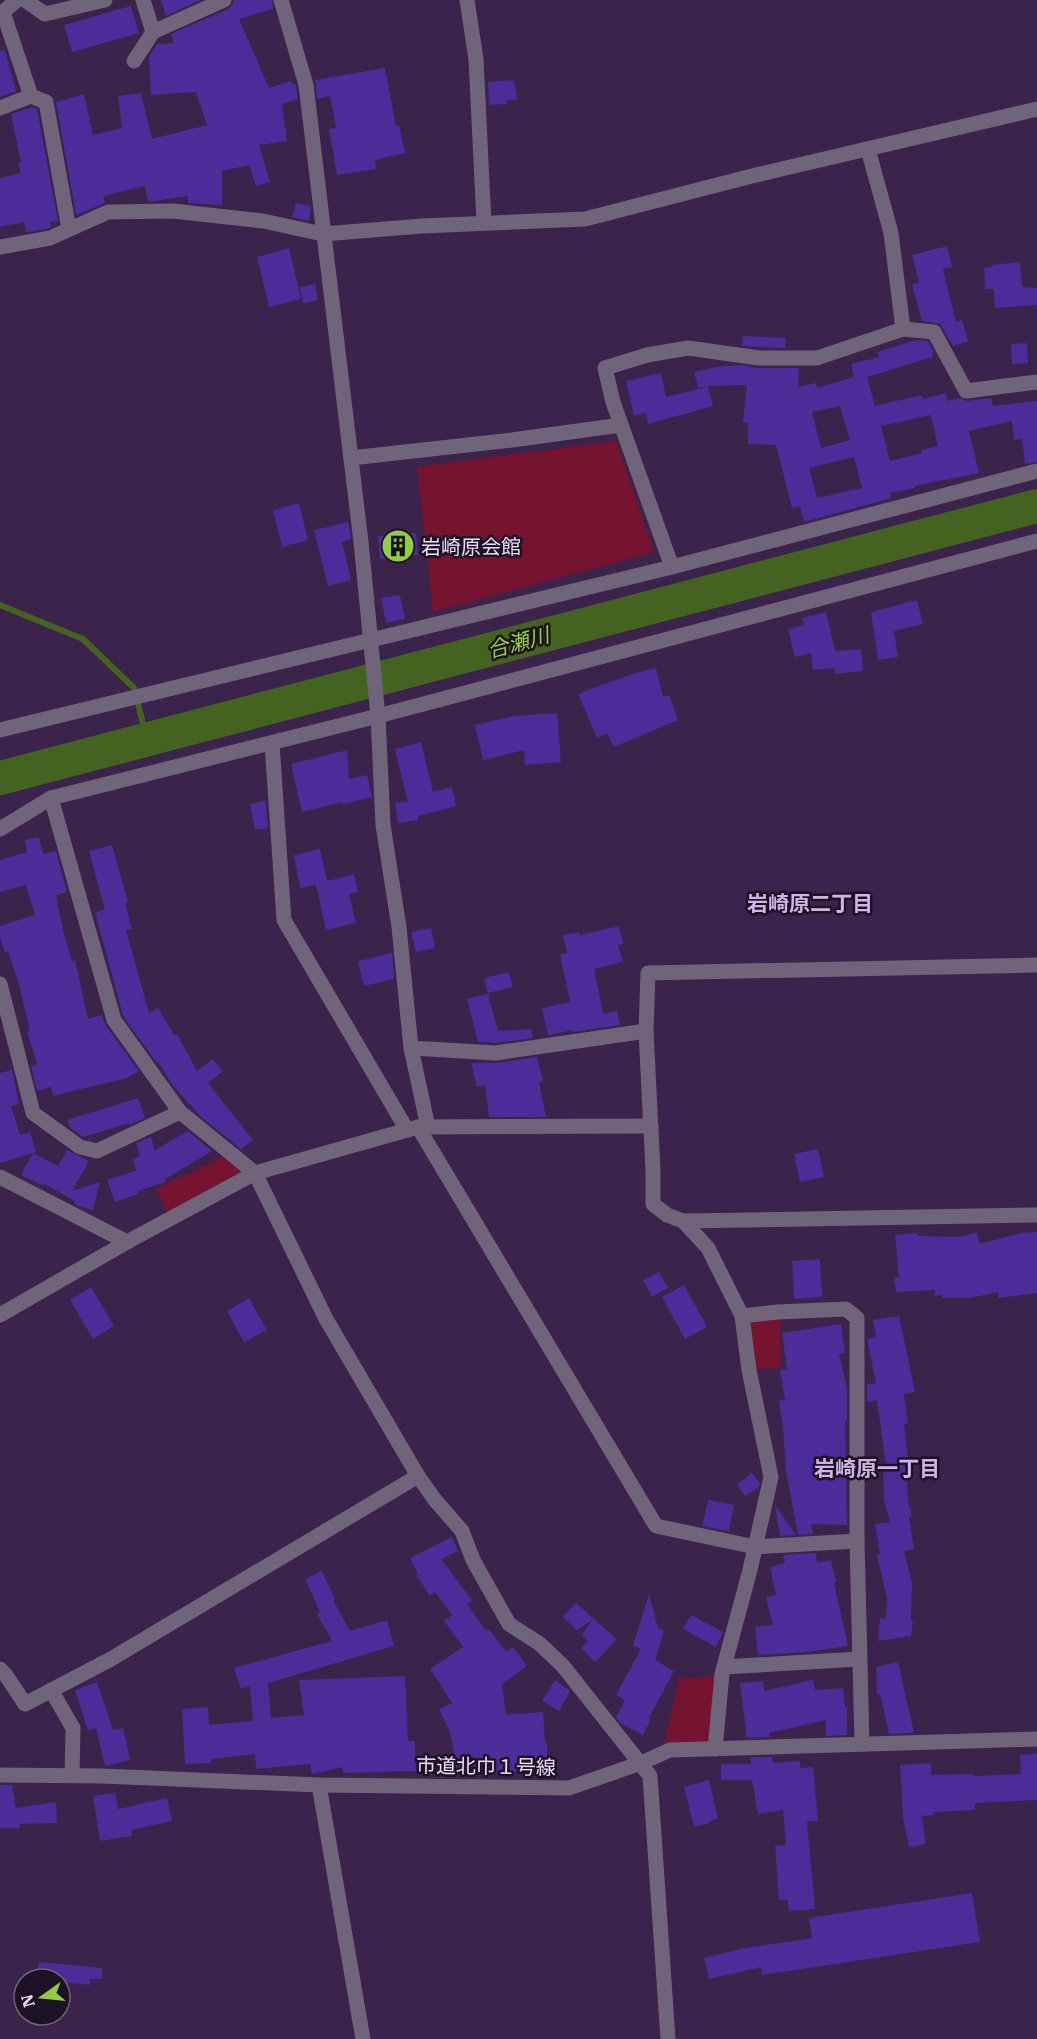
<svg xmlns="http://www.w3.org/2000/svg" width="1037" height="2039" viewBox="0 0 1037 2039" font-family="'IBM Plex Serif','Noto Sans JP',serif">
	<style>
		.park { fill: #751330 }
		.lines { fill: none; stroke-linecap: round; stroke-linejoin: round }
		.stream { stroke: #456320; stroke-width: 6 }
		.river { stroke: #456320; stroke-width: 34 }
		.building { fill: #4b2c99; fill-rule: evenodd }
		.minor { stroke: #6f6479; stroke-width: 15 }
		.labels { text-anchor: middle; dominant-baseline: central; stroke-width: 5; stroke-linejoin: round; paint-order: stroke }
		.poi-label { font-size: 20px; fill: #ecdef8; stroke: #1c1224; text-anchor: start }
		.street-label { font-size: 20px; fill: #ecdef8; stroke: #1c1224 }
		.water-label { font-size: 21px; font-style: italic; fill: #95d735; stroke: #1c1224 }
		.neighbourhood-label { font-size: 21px; font-weight: bold; fill: #d0b4e6; stroke: #1c1224 }
	</style>
	<rect width="100%" height="100%" fill="#3b234b"/>
	<g class="park">
		<path d="M616,441l38,111 -221,60 -16,-145z"/>
		<path d="M225,1156l20,19 -76,40 -13,-26z"/>
		<path d="M780,1315l1,52 -28,3 -6,-49z"/>
		<path d="M716,1677l-7,65 -45,2 15,-65z"/>
	</g>
	<g class="lines">
		<path class="stream" d="M0,605l83,34 51,49 13,51"/>
		<path class="river" d="M0,778l1037,-272"/>
	</g>
	<g class="building">
		<path d="M161,0h39l-34,16z"/>
		<path d="M234,0h38l1,9 -34,10 30,69 22,-7 1,3h3l1,3 2,12 -16,5 5,37 -28,4 11,37 -14,4 -7,-21 -27,6v34l-34,-2v-7l-40,6 -3,-16 -42,10 2,7 -29,12 -20,-113 28,-8 9,41 29,-7 -4,-32 23,-3 11,46 55,-14 -11,-33 -45,3 -2,-39 8,-12 17,-1 -3,-9 57,-25 4,-4z"/>
		<path d="M131,6l8,27 -67,19 -8,-27z"/>
		<path d="M5,50l11,41 -16,6v-46z"/>
		<path d="M385,68l11,58h3l6,27 -30,7 1,9 -39,6 -8,-46 7,-1 -6,-32 -13,3 -2,-19z"/>
		<path d="M514,80l3,19 -11,2v3l-17,1 -1,-23z"/>
		<path d="M33,107l4,2 21,112 -8,1 1,5 -4,2 -21,3 -2,-10 -24,5v-49l21,-5 -3,-10h3l-10,-49z"/>
		<path d="M296,203l15,3 -2,15 -17,-4z"/>
		<path d="M947,246l5,21 -9,2 13,53 6,-2 6,21 -15,5 -13,-22 -18,-3 -10,-37 7,-1 -7,-28z"/>
		<path d="M289,248l12,51 -32,8 -12,-50z"/>
		<path d="M1020,262l2,25 15,1v17l-42,3 -1,-19h-9l-1,-21 8,-1v-2z"/>
		<path d="M315,284l3,16 -15,3 -3,-16z"/>
		<path d="M743,336l42,2v10l-43,-2z"/>
		<path d="M916,340l12,1 6,11 -2,1 1,4 -66,20 8,29 47,-11 1,4 23,-6 1,8 13,-3 7,3 24,-3 2,8 44,-5v61l-12,2 -3,-25 -8,1 -2,-19 -43,10 10,42 -65,13 1,2 -25,5 1,5 -87,24 -4,-16 -8,2 -16,-63 -28,-1v-21l-5,-1 4,-37 -39,1 5,20 -65,18 -2,-11 -12,3 -8,-35 35,-8 5,24 41,-10h-9l-4,-15 22,-5 26,-2 17,3h40l-1,19 18,-4 1,5 37,-11 -3,-13 28,-7 -2,-5zM840,406l10,34 -29,8 -9,-36zM931,415l7,31 -16,4v3l-32,8 -9,-35zM854,457l8,31 -45,10 -8,-30z"/>
		<path d="M1027,343l1,20 -16,1 -1,-20z"/>
		<path d="M299,503l9,37 -26,7 -9,-37z"/>
		<path d="M348,522l3,17 -9,3 9,38 -23,6 -14,-56z"/>
		<path d="M416,533l2,22 -38,4 -2,-23z"/>
		<path d="M400,595l5,24 -19,4 -5,-25z"/>
		<path d="M917,600l6,24 -29,7 4,26 -20,3 -7,-48z"/>
		<path d="M826,612l9,39 26,-2 2,22 -28,3v-6l-22,2 -2,-17 -16,4 -7,-28 16,-4 -2,-7z"/>
		<path d="M656,668l7,29 6,-2 9,25 -64,27 -7,-14 -10,5 -19,-44 54,-20z"/>
		<path d="M557,713l4,49 -36,3 -1,-15 -41,10 -8,-35 39,-9z"/>
		<path d="M421,742l12,50 19,-5 4,19 -38,10v4l-20,3 -3,-20 13,-1 -13,-53z"/>
		<path d="M347,750l2,29 18,-4 5,22 -29,7v-2l-41,10 -11,-48z"/>
		<path d="M266,801l2,27 -13,2 -5,-26z"/>
		<path d="M39,837l4,17 13,-3 11,41 -11,3 7,35 9,31 3,-1 13,59 14,-4 4,11 33,45 -12,7 -74,18 -2,-9 -14,4 -6,-25 6,-2 -10,-32 3,-1 -11,-46 -11,-34 -3,2 -5,-15v-12l35,-11 -9,-30 -26,7v-32l27,-8 -2,-12z"/>
		<path d="M112,845l16,57 -3,1 7,26 -6,1 23,83 9,-5 16,27 3,-1 20,37 16,-12 10,12 -15,12 45,57 -12,9 -40,-32 -30,-34 -13,-22 -2,1 -33,-46 -28,-104 10,-2 -16,-59z"/>
		<path d="M320,849l7,32 27,-7 4,18 -9,2 7,29 -30,7 -10,-45 -16,3 -6,-33z"/>
		<path d="M619,926l4,18 -5,1 5,17 -29,7 9,45 14,-3 3,14 -47,7v-2l-25,5 -6,-27 28,-6 -10,-48 7,-1 -4,-18 16,-3 1,3z"/>
		<path d="M431,928l4,20 -19,4 -5,-20z"/>
		<path d="M392,953l2,26 -30,7 -6,-25z"/>
		<path d="M509,972l4,15 -25,6 -4,-15z"/>
		<path d="M488,994l10,37 33,-2 2,9 -37,5 -18,-1 -11,-43z"/>
		<path d="M537,1057l6,24 -4,1 7,35h-57l-4,-32 -8,2 -6,-24h26z"/>
		<path d="M12,1070l7,34 -8,2 9,29 10,-3 6,20 -3,1 25,13 9,-16 22,11 -17,30 28,-9 -7,28 -15,-4 -4,-2 1,-3 -30,-17 -1,2 -23,-11 12,-22 -33,10v-90z"/>
		<path d="M138,1098l7,20 -15,7v-2l-47,14 -12,-9 -4,-8z"/>
		<path d="M188,1131l24,20 -47,28 1,3 -28,9 1,3 -24,8 -8,-22 29,-9 -3,-12 7,-3 -4,-13 15,-6 4,13z"/>
		<path d="M818,1149l6,28 -24,5 -6,-28z"/>
		<path d="M1037,1232v61l-39,5v-6l-28,6h-28v-3l-7,1v-6l-39,2 -2,-14 5,-1 -4,-42 23,-2v3l39,1 20,-4 2,11 42,-11z"/>
		<path d="M820,1259l2,38 -28,2 -2,-38z"/>
		<path d="M659,1272l9,16 -16,9 -9,-17z"/>
		<path d="M684,1285l23,42 -22,12 -23,-42z"/>
		<path d="M91,1287l23,39 -21,13 -23,-39z"/>
		<path d="M249,1298l18,32 -23,12 -17,-31z"/>
		<path d="M899,1316l16,76 -11,2 4,29 -4,1 4,36h-2l2,42 4,14 -3,1 5,32 -10,2 8,32 -1,38h2l-2,15 -33,5 2,-23 6,1 1,-21 -10,-43 3,-1 -5,-30 15,-2 -6,-22 -1,-35h3l-9,-65 -10,2v-18l9,-1 -9,-44 9,-2 -3,-17z"/>
		<path d="M841,1324l4,29 -6,1 8,34v33h-2l2,104 -36,-1 2,10 -15,1 -12,-64 -3,-44 -4,-26 6,-1 -5,-30 7,-1 -5,-36z"/>
		<path d="M752,1473l8,10 -1,4 -14,9 -8,-12z"/>
		<path d="M708,1500l26,5 -5,26 -27,-5z"/>
		<path d="M775,1505l21,30 -16,1z"/>
		<path d="M452,1537l6,14 -17,8 31,41 -5,4 19,27 3,-2 17,23 7,-5 14,19 -25,18 4,31 37,-3 2,31h2v30l-23,1v-2l-38,-2 -28,5 -8,-43 -11,-23 13,-6 -22,-34 33,-22 -19,-26 8,-6 -17,-23 -5,4 -14,-21 2,-1 -8,-16z"/>
		<path d="M816,1553l1,10 14,-3 5,22 -2,1 14,63 -41,6 -49,3 -3,-28 18,-2 -7,-28 10,-2 -6,-28 15,-4 -2,-8z"/>
		<path d="M322,1571l13,28 -2,1 17,31 37,-11 7,26 -126,37 3,35 33,-3 -5,-35 106,-4 3,65h7l1,30 -73,2v-6l-31,7 -2,-10 -54,5 -1,-15 -44,5v4l-26,1 -3,-55 26,-2 1,18 44,-4 -3,-35 -9,3 -7,-21 98,-27 -15,-27 3,-2 -15,-33z"/>
		<path d="M649,1594l9,34 6,2 -9,30 19,11 -25,47 2,1 -8,16 -23,-12 -4,-6 9,-17 -9,-5 25,-46 -8,-3z"/>
		<path d="M576,1603l41,36 -22,23 -14,-14 7,-7 -6,-6 10,-15 -15,10 -14,-13z"/>
		<path d="M691,1615l32,17 -7,15 -33,-18z"/>
		<path d="M898,1662l16,71 -25,1 -9,-40h-3l-1,-27z"/>
		<path d="M555,1680l15,11 -11,20 -17,-10z"/>
		<path d="M813,1680l2,10 28,-2 2,19h2v28l-21,1v-16l-57,13 1,4 -23,1 -7,-55 23,-2 1,10z"/>
		<path d="M97,1682l16,48 10,-2 7,32 -25,6 -9,-38 -8,3 -13,-41z"/>
		<path d="M1037,1754v46l-62,3v7l-42,2 1,3 -12,1 4,28 -17,3 -6,-30 -3,-52 31,-2v12l42,-1v2l48,-2 -1,-19z"/>
		<path d="M750,1757h22l1,6 27,-2v7l13,-1 5,54h-11l8,88 -26,2 -1,-11h-9l-4,-54 11,-1 -3,-35 -25,4 -6,-34h-31v-16h30z"/>
		<path d="M709,1780l9,38 -8,3v2l-16,4 -10,-40z"/>
		<path d="M0,1785h12l4,23 40,-6 1,21 -38,1 1,4h-20z"/>
		<path d="M115,1793l3,16 49,-11 5,23 -41,9 1,6 -32,5 -7,-45z"/>
		<path d="M972,1893l8,49 -218,33 -1,-8 -52,12 -5,-21 41,-10 67,-10 -3,-20z"/>
		<path d="M39,1962l63,6v11h-12v6l-30,-3v-3h-23z"/>
	</g>
	<g class="lines">
		<g class="minor">
			<path d="M17,0l-14,12 28,84 15,6 23,127"/>
			<path d="M25,0l20,14 60,-14"/>
			<path d="M281,0l25,85 55,457 17,174 5,109 16,102 12,121 85,5 150,-22"/>
			<path d="M467,0l9,59 8,164"/>
			<path d="M153,32l71,-32"/>
			<path d="M134,61l19,-29 -10,-32"/>
			<path d="M0,108l31,-12"/>
			<path d="M868,149l23,84 12,96"/>
			<path d="M0,247l50,-9 58,-26 65,-1 90,10 60,13 99,-8 163,-7 167,-43 285,-67"/>
			<path d="M351,458l161,-18 109,-15"/>
			<path d="M672,567l-59,-165 -8,-34 42,-13 41,-7 71,10h58l86,-29 31,3 32,59 71,-9"/>
			<path d="M0,730l672,-163 365,-96"/>
			<path d="M272,743l12,177 123,210"/>
			<path d="M51,798l63,222 66,92 75,61 71,146 92,157 17,24 27,31 11,29 36,64 31,20 23,22 87,110 18,263"/>
			<path d="M0,829l51,-31 327,-82 659,-175"/>
			<path d="M1037,965l-389,8 -2,58 7,139v34l14,11 16,6 354,-6"/>
			<path d="M0,984l33,129 47,34 17,4 83,-39"/>
			<path d="M411,1048l17,79"/>
			<path d="M418,1127l238,399 99,21 102,-6"/>
			<path d="M0,1177l127,65"/>
			<path d="M683,1221l25,27 34,68 7,54 22,107 -21,93 -28,104 -7,75"/>
			<path d="M0,1315l127,-73 128,-69 163,-46 233,-1"/>
			<path d="M742,1316l35,-4 69,-3 11,9v223l5,203"/>
			<path d="M724,1667l135,-8"/>
			<path d="M0,1669l5,5 20,30 86,-45 307,-183"/>
			<path d="M51,1690l22,38 -1,47"/>
			<path d="M0,1775l102,1 217,9 250,3 72,-25 29,-13 367,-11"/>
			<path d="M319,1785l44,254"/>
		</g>
	</g>
	<defs>
		<g id="building-disc" transform="scale(1.725)"><circle r="9.5" fill="#91cd40" stroke="#1c1224"/><path d="M-4-6H4V6H1V3H-1V6H-4ZM-2.5-4.3h1.7v1.8h-1.7ZM.8-4.3h1.7v1.8H.8ZM-2.5-1h1.7V.8h-1.7ZM.8-1h1.7V.8H.8Z" fill="#111"/></g>
	</defs>
	<g fill-rule="evenodd">
		<use href="#building-disc" x="398" y="546"/>
	</g>
	<g class="labels">
		<g class="poi-label">
			<text x="421" y="546">岩崎原会館</text>
		</g>
		<g class="street-label">
			<text transform="translate(486 1766) rotate(1)">市道北巾１号線</text>
		</g>
		<g class="water-label">
			<text transform="translate(518 642) rotate(-15)">合瀬川</text>
		</g>
		<g class="neighbourhood-label">
			<text x="810" y="903">岩崎原二丁目</text>
			<text x="877" y="1468">岩崎原一丁目</text>
		</g>
	</g>
	<g transform="translate(42 1997) rotate(255)"><circle r="28" fill="#1c1224" stroke="#6f6479" stroke-width="1.5"/>
	<path d="M0-4.5L10 22L0 15L-10 22Z" fill="#91cd40"/>
	<text y="-9" font-size="16" font-weight="bold" text-anchor="middle" fill="#ecdef8">N</text>
	</g>
</svg>
